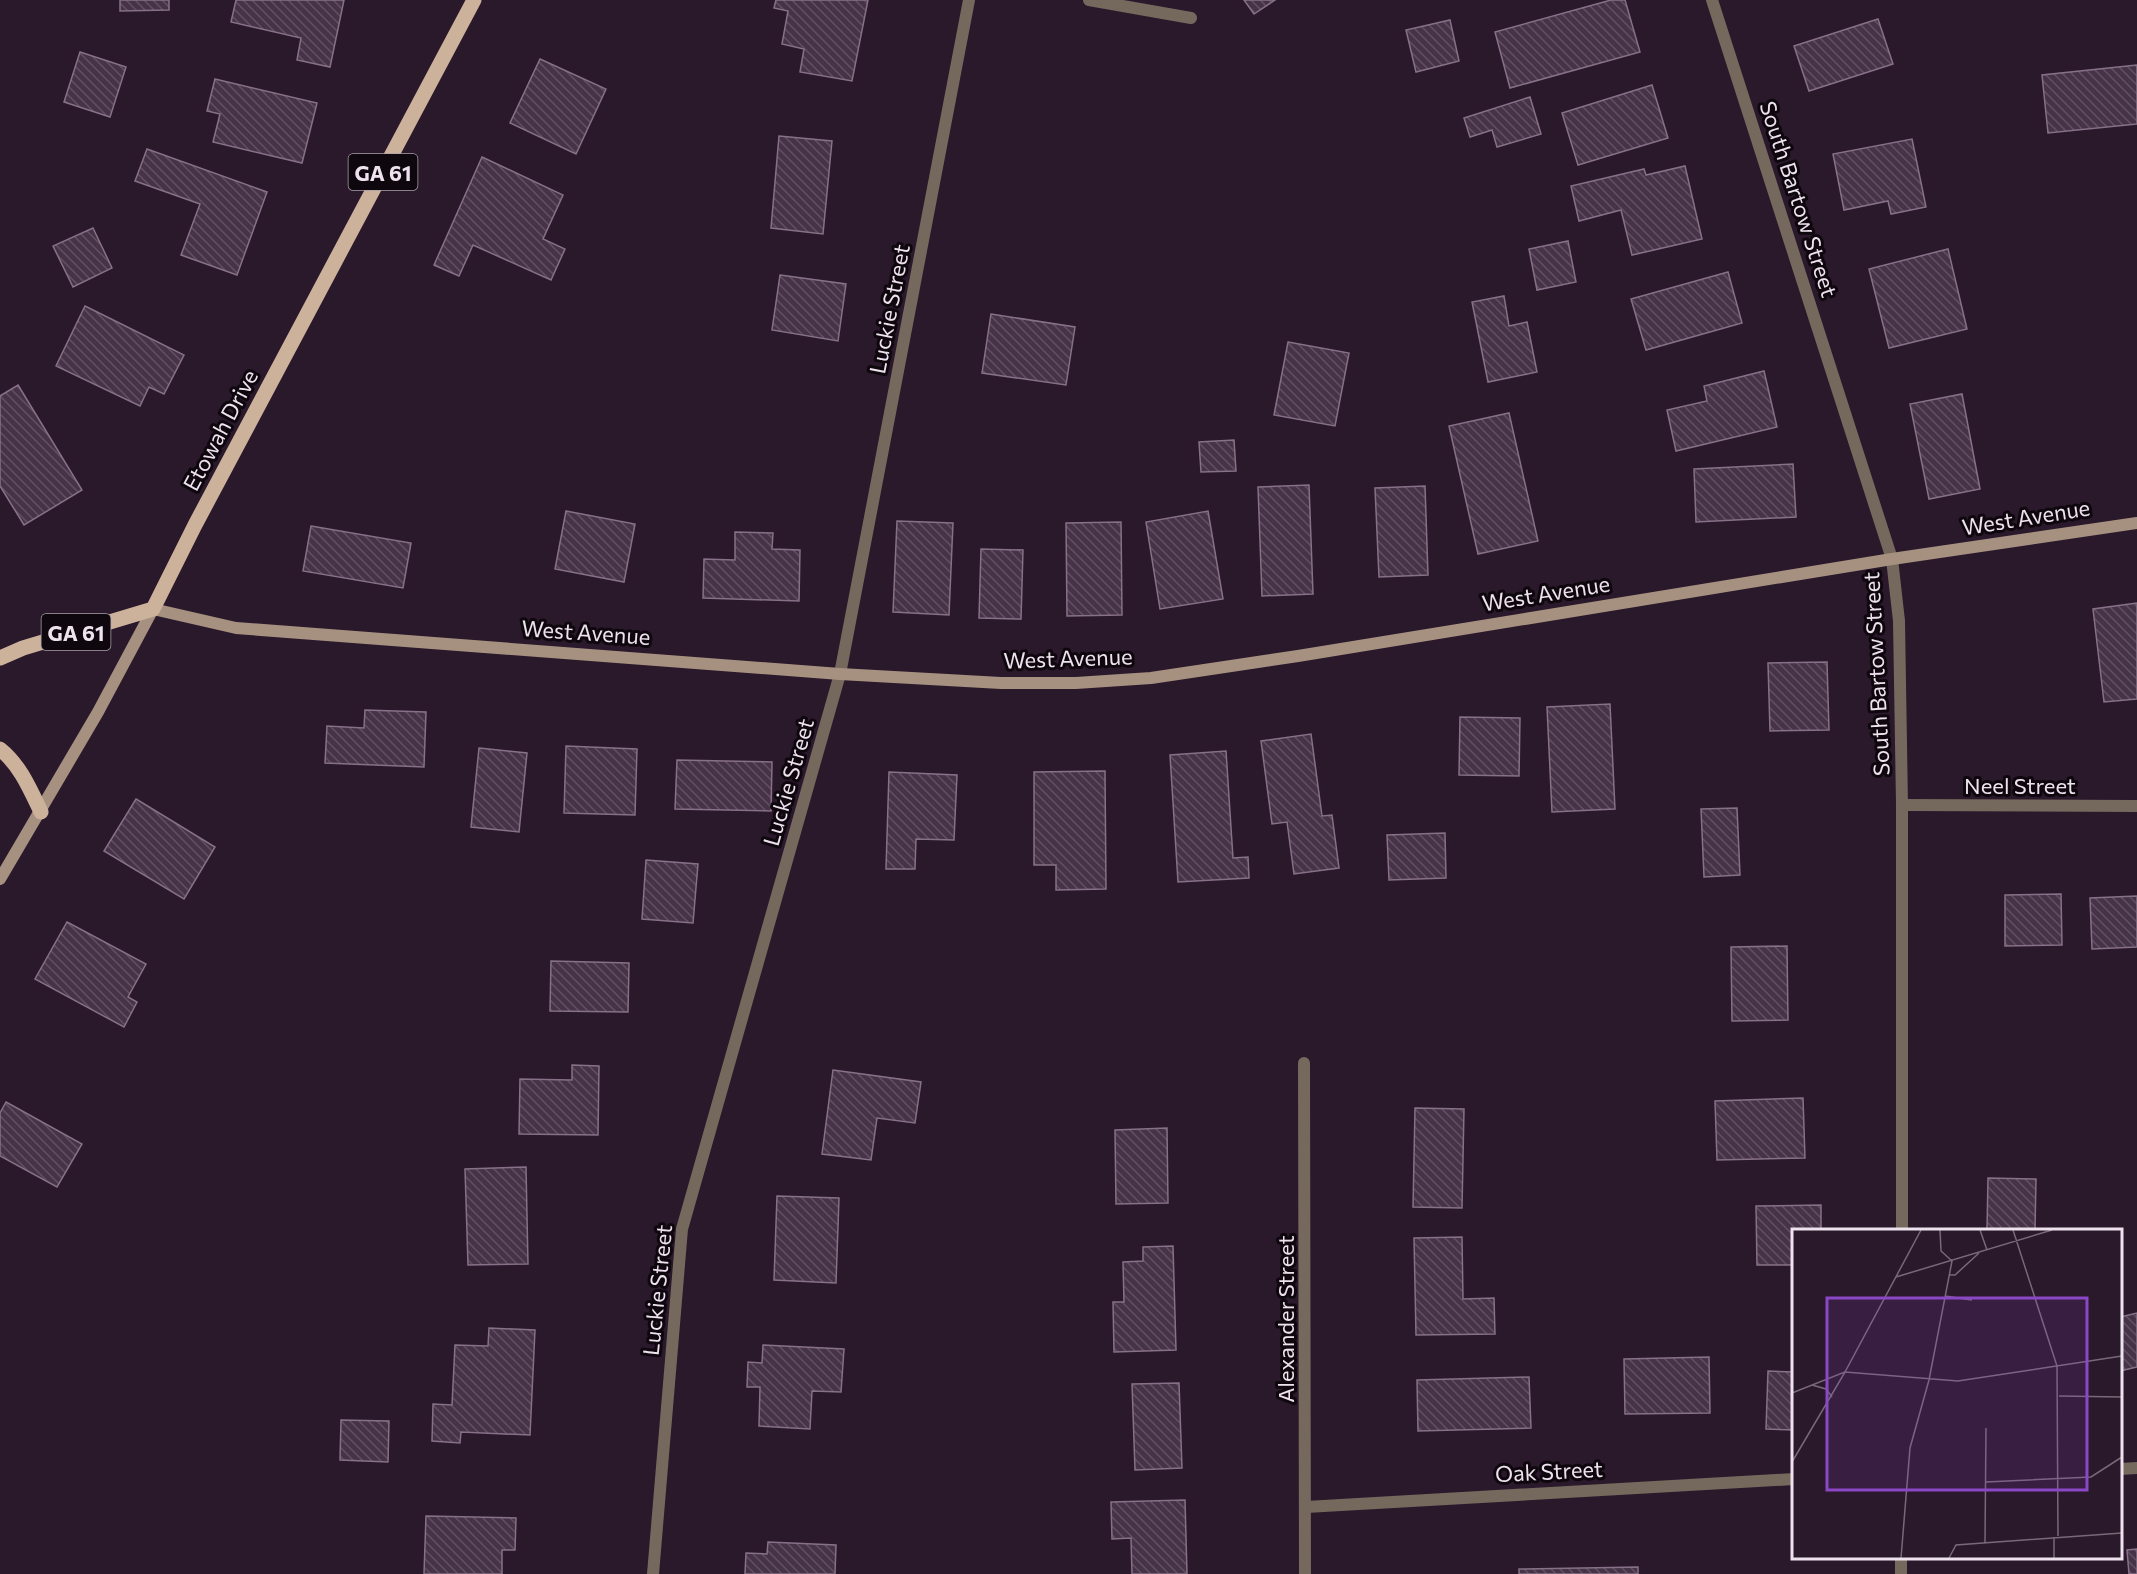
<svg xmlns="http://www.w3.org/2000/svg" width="2137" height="1574" viewBox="0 0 2137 1574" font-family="Commissioner,sans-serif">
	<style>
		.building { fill: url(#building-back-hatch); stroke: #877188; stroke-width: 1.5 }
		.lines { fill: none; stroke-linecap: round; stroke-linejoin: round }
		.lane { stroke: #75685d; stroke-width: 12 }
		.street { stroke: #75685d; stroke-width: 12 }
		.secondary { stroke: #a69180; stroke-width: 12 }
		.primary { stroke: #ccb19b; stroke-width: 15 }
		.labels { text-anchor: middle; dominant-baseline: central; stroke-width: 6; stroke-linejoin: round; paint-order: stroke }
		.shield { fill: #0e070e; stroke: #aba0ac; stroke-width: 1.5 }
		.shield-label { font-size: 21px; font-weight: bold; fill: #eee2ef }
		.street-label { font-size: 22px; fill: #eee2ef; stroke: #0e070e }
		.inset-road { fill: none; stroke: #786979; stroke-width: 1.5 }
		.view { fill: #8c47c6; fill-opacity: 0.15; stroke: #8c47c6; stroke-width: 3 }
		.inset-edge { fill: none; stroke: #eee2ef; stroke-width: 3 }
	</style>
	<defs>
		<pattern id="building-back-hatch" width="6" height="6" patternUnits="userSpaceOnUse" patternTransform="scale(1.5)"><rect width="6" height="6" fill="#463347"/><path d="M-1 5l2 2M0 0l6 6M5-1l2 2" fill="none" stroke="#615062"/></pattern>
	</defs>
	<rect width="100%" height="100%" fill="#2a182b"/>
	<g class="building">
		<path d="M120,0h49v10l-49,1z"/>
		<path d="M236,0h108l-14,67 -33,-7 4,-22 -70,-16z"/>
		<path d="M776,0h92l-16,81 -52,-9 4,-23 -22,-5 6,-33 -14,-3z"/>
		<path d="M1244,0h31l-21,14z"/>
		<path d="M1611,0h14l15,52 -130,36 -15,-56z"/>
		<path d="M1878,19l15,45 -84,27 -15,-45z"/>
		<path d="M1450,20l9,41 -43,11 -10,-42z"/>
		<path d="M80,52l46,15 -16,50 -46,-15z"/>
		<path d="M540,59l66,30 -30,65 -66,-31z"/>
		<path d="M2137,65v59l-89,9 -6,-58z"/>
		<path d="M215,79l102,24 -15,60 -89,-21 7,-28 -13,-3z"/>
		<path d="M1652,85l16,53 -90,27 -16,-52z"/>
		<path d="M1530,97l11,37 -44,13 -5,-17 -22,7 -6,-19z"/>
		<path d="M779,136l53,5 -9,93 -52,-6z"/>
		<path d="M1912,139l14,68 -35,7 -3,-13 -44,9 -11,-56z"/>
		<path d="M147,149l120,43 -30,83 -56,-20 19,-51 -65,-23z"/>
		<path d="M482,157l81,38 -20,44 22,10 -14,31 -78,-35 -14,31 -25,-11z"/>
		<path d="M1685,166l17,73 -70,16 -11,-45 -42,11 -8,-35 73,-17 2,6z"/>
		<path d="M93,228l19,40 -39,19 -20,-41z"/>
		<path d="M1568,241l8,41 -39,8 -8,-41z"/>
		<path d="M1948,249l19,80 -78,19 -20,-79z"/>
		<path d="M1728,272l14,51 -96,27 -15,-51z"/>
		<path d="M780,275l66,9 -8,57 -66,-11z"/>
		<path d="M1504,296l5,30 18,-4 10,50 -49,10 -16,-80z"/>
		<path d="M85,306l99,49 -20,39 -15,-7 -9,19 -84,-40z"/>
		<path d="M991,314l84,13 -9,58 -84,-12z"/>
		<path d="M1288,342l61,11 -14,73 -61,-11z"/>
		<path d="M1764,371l13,56 -101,24 -9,-41 40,-9 -3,-15z"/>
		<path d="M18,385l64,105 -58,35 -24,-39v-90z"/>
		<path d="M1962,394l18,95 -51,10 -19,-95z"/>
		<path d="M1509,413l29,128 -60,13 -29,-128z"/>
		<path d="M1234,440l2,31 -35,1 -2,-30z"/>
		<path d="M1793,464l3,53 -100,5 -2,-53z"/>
		<path d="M1309,485l4,109 -51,2 -4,-109z"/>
		<path d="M1425,486l3,89 -49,2 -4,-89z"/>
		<path d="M566,511l69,13 -11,58 -69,-13z"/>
		<path d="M1208,511l15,88 -63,10 -14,-87z"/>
		<path d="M897,521l56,2 -4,92 -56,-3z"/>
		<path d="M1121,522l1,93 -55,1 -1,-93z"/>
		<path d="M311,526l100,17 -8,45 -100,-17z"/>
		<path d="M735,532l38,1 -1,16 28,1 -1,51 -96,-3 1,-39 31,1z"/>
		<path d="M981,549l42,1 -2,69 -42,-1z"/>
		<path d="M2137,603v96l-33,3 -11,-93z"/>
		<path d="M1827,662l2,68 -59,1 -2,-68z"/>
		<path d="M1610,704l5,105 -63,3 -5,-105z"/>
		<path d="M365,710l61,2 -2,55 -99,-4 2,-37 37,2z"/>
		<path d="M1460,717l60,1 -1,58 -60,-1z"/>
		<path d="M1311,734l11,82 10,-1 7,53 -45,6 -7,-52 -15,2 -11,-83z"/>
		<path d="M566,746l71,3 -2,66 -71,-2z"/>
		<path d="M479,748l48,5 -8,79 -48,-5z"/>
		<path d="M1226,751l7,107 15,-1 1,21 -71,4 -8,-127z"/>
		<path d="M677,760l95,2 -1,49 -96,-2z"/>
		<path d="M1105,771l1,118 -50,1v-25h-22v-93z"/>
		<path d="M889,772l68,3 -3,65 -38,-1 -1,30h-29z"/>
		<path d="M136,799l79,48 -31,52 -80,-48z"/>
		<path d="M1737,808l3,67 -36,2 -3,-68z"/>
		<path d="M1445,833l1,45 -57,2 -2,-45z"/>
		<path d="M646,860l52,4 -5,59 -51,-4z"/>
		<path d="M2061,894l1,51 -57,1v-51z"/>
		<path d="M2137,896v51l-45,2 -2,-51z"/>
		<path d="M67,922l79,42 -18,33 9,5 -13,25 -89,-48z"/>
		<path d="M1787,946l1,74 -56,1 -1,-74z"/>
		<path d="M551,961l78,2 -1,49 -78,-1z"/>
		<path d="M572,1065l27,1 -1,69 -79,-1 1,-55 52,1z"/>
		<path d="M833,1070l88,12 -6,41 -38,-5 -6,42 -49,-6z"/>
		<path d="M1803,1098l2,60 -88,2 -2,-59z"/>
		<path d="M6,1102l76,42 -25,43 -57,-31v-43z"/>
		<path d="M1415,1108l49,1 -2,99 -49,-1z"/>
		<path d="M1167,1128l1,75 -52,1 -1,-74z"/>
		<path d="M526,1167l2,97 -60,1 -3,-96z"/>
		<path d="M1988,1178l48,1 -1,51h-48z"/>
		<path d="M777,1196l62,2 -3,85 -62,-3z"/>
		<path d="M1821,1205v25h-27v35h-37l-1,-59z"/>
		<path d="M1462,1237l1,62 31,-1 1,36 -79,1 -2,-97z"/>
		<path d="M1173,1246l3,104 -62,2 -1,-50h11l-1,-40 20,-1v-14z"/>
		<path d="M2137,1313v54l-17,4v-54z"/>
		<path d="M489,1328l46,2 -5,105 -69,-3 -1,11 -28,-2 1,-37 19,1 3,-60 33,1z"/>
		<path d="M763,1345l81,4 -3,43 -29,-1 -2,38 -51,-3 1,-39h-13l1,-25 14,1z"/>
		<path d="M1709,1357l1,56 -85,1 -1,-55z"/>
		<path d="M1768,1371l26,1v58l-28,-1z"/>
		<path d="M1529,1377l2,51 -113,3 -1,-51z"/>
		<path d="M1179,1383l3,85 -47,2 -3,-86z"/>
		<path d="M341,1420l48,1 -1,41 -48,-2z"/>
		<path d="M1185,1500l2,74h-55l-1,-36 -19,1 -1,-37z"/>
		<path d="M426,1516l90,2 -1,32h-13v24h-78z"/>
		<path d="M768,1542l68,3 -1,29h-90l1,-21 21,1z"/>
		<path d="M2137,1549v25h-8l-2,-24z"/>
		<path d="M1638,1567v7h-119v-5z"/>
	</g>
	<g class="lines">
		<path class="lane" d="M1089,0l102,18"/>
		<g class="street">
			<path d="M1712,0l180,559 7,62 3,184v425"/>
			<path d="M1902,805l235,1"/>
			<path d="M1304,1063l1,511"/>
			<path d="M2120,1469l17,-1"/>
			<path d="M1306,1507l488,-28"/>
			<path d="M653,1574l29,-345 158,-555 129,-674"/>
			<path d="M1901,1574v-16"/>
		</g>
		<path class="secondary" d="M0,879l98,-167 55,-103 83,19 604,46 161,9h75l75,-5 147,-22 594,-97 245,-36"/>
		<g class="primary">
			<path d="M0,658l23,-10 130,-39 42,-84 279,-525"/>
			<path d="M0,749c20,16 30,40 41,63"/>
		</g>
	</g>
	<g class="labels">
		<g class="shield">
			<rect x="348.5" y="154" width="69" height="36" rx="4.5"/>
			<rect x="41.5" y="614" width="69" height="36" rx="4.5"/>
		</g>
		<g class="shield-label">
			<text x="383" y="172">GA 61</text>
			<text x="76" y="632">GA 61</text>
		</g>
		<g class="street-label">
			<text transform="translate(1799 199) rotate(72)">South Bartow Street</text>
			<text transform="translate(889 309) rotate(-79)">Luckie Street</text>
			<text transform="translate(220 430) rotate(-62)">Etowah Drive</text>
			<text transform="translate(2026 517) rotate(-9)">West Avenue</text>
			<text transform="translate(1546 593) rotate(-9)">West Avenue</text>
			<text transform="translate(586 632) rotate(4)">West Avenue</text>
			<text transform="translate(1068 658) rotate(-2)">West Avenue</text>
			<text transform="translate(1876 674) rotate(-93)">South Bartow Street</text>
			<text transform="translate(788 782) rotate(-74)">Luckie Street</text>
			<text x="2020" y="785">Neel Street</text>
			<text transform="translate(657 1290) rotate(-84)">Luckie Street</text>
			<text transform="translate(1285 1319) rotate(-90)">Alexander Street</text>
			<text transform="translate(1549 1471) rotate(-3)">Oak Street</text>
		</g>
	</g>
	<g transform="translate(1792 1229)">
		<rect width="330" height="330" fill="#2a182b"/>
		<path class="inset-road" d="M188,1l7,20M221,1l44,136 1,170M157,46h6l24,-22M104,48l156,-47M153,67l27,4M20,156l14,4 6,8M0,164l53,-21 76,-142M267,167l63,1M0,233l53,-90 113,9 164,-25M194,253l105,-5 31,-20M262,308v21M193,314l1,-115M109,329l9,-110 19,-68 23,-119 -11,-10 -1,-21M157,329l7,-13 166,-12"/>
		<path class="view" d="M35,69h260v192h-260z"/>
		<rect width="330" height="330" class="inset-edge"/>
	</g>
</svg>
